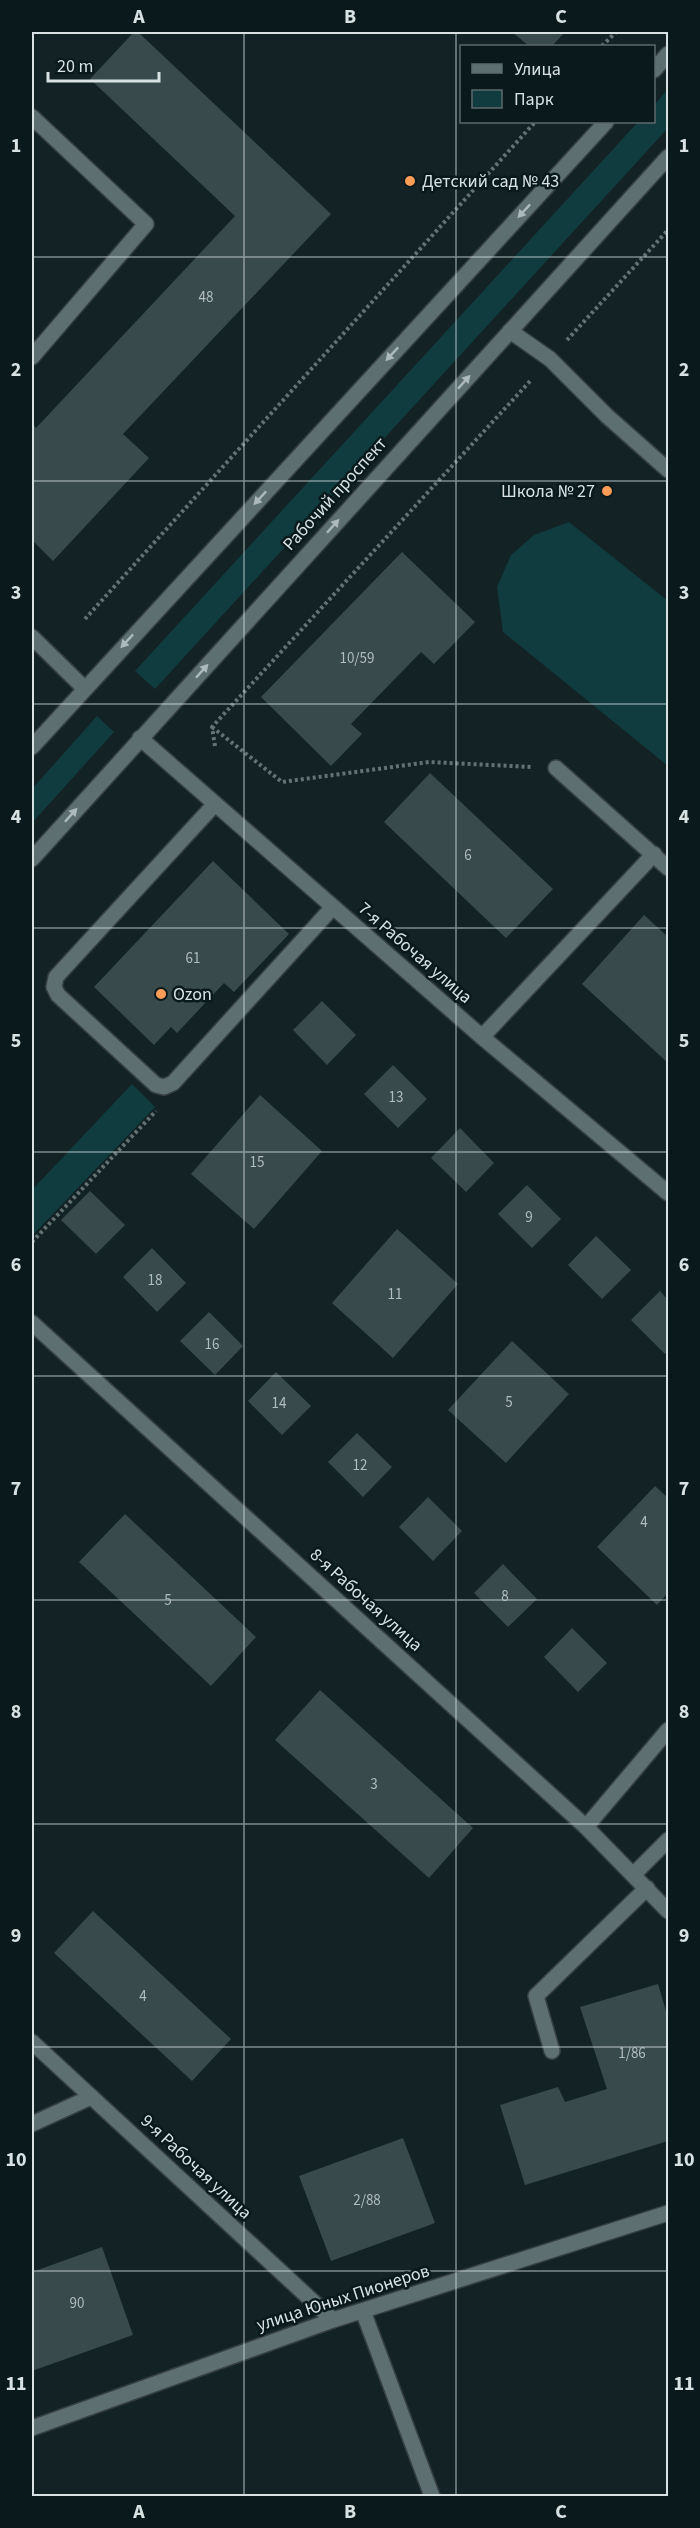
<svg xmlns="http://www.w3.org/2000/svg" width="700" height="2528" viewBox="0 0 700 2528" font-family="'Source Sans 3',sans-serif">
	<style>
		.green { fill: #103b3f }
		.building { fill: #394a4c }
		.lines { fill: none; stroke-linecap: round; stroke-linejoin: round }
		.service-casing { stroke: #353f41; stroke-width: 18 }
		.minor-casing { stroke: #353f41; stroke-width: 18 }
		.tertiary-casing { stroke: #353f41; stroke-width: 18 }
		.path { stroke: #657274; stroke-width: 4; stroke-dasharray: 3 3; stroke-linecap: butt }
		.service { stroke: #5d6f71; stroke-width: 15 }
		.minor { stroke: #5d6f71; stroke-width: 15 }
		.tertiary { stroke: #5d6f71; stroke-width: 15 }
		.oneway { fill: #adbabb }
		.grid { fill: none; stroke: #d8e2e3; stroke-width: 1.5; stroke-opacity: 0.55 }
		.poi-dot { fill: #fd9c56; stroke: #0a1a1c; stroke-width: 2 }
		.labels { text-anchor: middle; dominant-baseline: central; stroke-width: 5; stroke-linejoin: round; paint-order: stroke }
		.number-label { font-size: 15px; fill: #b0bcbd }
		.poi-label { font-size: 18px; fill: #d8e2e3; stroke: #0a1a1c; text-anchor: start }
		.street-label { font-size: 18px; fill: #d8e2e3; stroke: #0a1a1c }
		.neatline { fill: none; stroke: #d8e2e3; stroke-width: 2 }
		.grid-label { font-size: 20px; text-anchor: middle; font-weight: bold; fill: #d8e2e3 }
	</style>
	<rect width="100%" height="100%" fill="#132325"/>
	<g class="green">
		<path d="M668,89v39l-513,561 -20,-18 503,-549h16v-17z"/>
		<path d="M569,522l99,79v165l-165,-134 -6,-45 14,-32 23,-20z"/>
		<path d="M97,716l17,16 -82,91v-34z"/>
		<path d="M132,1084l23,23 -123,129v-46z"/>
	</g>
	<g class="building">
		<path d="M134,32h4l193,182 -208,220 26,24 -96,103 -21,-21v-117l4,5 199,-212 -145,-137z"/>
		<path d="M512,32h53l-13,14h-23z"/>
		<path d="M402,552l73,70 -41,42 -13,-12 -70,72 11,10 -31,32 -70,-69z"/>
		<path d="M430,773l123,116 -47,49 -122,-116z"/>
		<path d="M213,861l76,73 -55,58 -10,-9 -47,50 -6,-6 -17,18 -60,-58z"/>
		<path d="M644,915l24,22v126l-86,-79z"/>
		<path d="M322,1001l34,34 -29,30 -34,-35z"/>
		<path d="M393,1065l34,34 -29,29 -34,-34z"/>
		<path d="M260,1095l62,56 -68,78 -63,-55z"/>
		<path d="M460,1128l34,35 -28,29 -35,-34z"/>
		<path d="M527,1185l34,34 -29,29 -34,-34z"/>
		<path d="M90,1191l35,34 -29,29 -35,-34z"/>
		<path d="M397,1229l61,55 -65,74 -61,-55z"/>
		<path d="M596,1236l35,34 -29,29 -34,-34z"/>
		<path d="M152,1248l34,35 -29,29 -34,-35z"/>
		<path d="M660,1291l8,9v51l-3,3 -34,-34z"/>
		<path d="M209,1312l34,34 -28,29 -35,-34z"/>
		<path d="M512,1341l57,53 -63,69 -58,-53z"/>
		<path d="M276,1372l35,34 -29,29 -34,-34z"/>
		<path d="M357,1433l35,34 -29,30 -35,-35z"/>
		<path d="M655,1486l13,12v95l-11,12 -60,-58z"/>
		<path d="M428,1497l34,34 -29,30 -34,-34z"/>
		<path d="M125,1514l131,123 -45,49 -132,-124z"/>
		<path d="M503,1564l34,35 -29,28 -34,-34z"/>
		<path d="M572,1628l35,35 -29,29 -34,-35z"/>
		<path d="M320,1690l153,138 -44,50 -154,-138z"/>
		<path d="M93,1911l138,128 -39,42 -138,-128z"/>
		<path d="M658,1984l10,34v123l-143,44 -25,-80 58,-18 7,15 42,-13 -27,-82z"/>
		<path d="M403,2138l32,85 -104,38 -32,-85z"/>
		<path d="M102,2247l31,88 -101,36v-99z"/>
	</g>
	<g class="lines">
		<g class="service-casing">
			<g id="service">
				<path d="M32,117l114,107 -114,133"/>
				<path d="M510,331l40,28 57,57 61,54"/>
				<path d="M556,768l112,100"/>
				<path d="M214,805l-158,172 -2,10 4,8 98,90 8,2 9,-4 160,-176"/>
				<path d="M482,1037l172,-183"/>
				<path d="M633,1875l35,-35"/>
				<path d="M552,2051l-16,-55 111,-108"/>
				<path d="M32,2124l59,-27"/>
				<path d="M363,2311l69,185"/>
			</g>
		</g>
		<g class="minor-casing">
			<g id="minor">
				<path d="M32,637l52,51"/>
				<path d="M140,738l342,299 186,156"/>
				<path d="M586,1827l82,-97"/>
				<path d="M32,2042l301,278"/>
				<path d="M32,2428l301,-108 335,-107"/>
			</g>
		</g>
		<g class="tertiary-casing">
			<g id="tertiary">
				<path d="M654,70l14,-16"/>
				<path d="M32,747l574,-625"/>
				<path d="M32,859l636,-702"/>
				<path d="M32,1323l554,504 82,84"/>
			</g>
		</g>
		<g class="path">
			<path d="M602,46l14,-14"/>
			<path d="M567,340l101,-110"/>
			<path d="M85,619l450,-497"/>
			<path d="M212,727l70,55 147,-20 103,5"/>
			<path d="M215,746l-3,-19 320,-348"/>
			<path d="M32,1242l124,-131"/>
		</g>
		<use href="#service" class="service"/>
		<use href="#minor" class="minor"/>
		<use href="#tertiary" class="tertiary"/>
	</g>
	<defs><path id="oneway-solid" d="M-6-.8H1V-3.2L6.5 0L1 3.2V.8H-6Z" transform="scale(1.5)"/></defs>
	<g class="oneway">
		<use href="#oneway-solid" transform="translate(524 211) rotate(133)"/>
		<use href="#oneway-solid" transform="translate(392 354) rotate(133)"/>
		<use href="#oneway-solid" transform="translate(464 382) rotate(-48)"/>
		<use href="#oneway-solid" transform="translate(260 498) rotate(133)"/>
		<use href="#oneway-solid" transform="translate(333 526) rotate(-48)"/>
		<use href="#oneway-solid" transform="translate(127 641) rotate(133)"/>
		<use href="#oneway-solid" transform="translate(202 671) rotate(-48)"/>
		<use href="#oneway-solid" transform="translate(71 815) rotate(-48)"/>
	</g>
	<path class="grid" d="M244,32v2464M456,32v2464M32,257h636M32,481h636M32,704h636M32,928h636M32,1152h636M32,1376h636M32,1600h636M32,1824h636M32,2047h636M32,2271h636"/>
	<g class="poi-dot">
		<circle cx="410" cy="181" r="6"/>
		<circle cx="607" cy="491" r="6"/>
		<circle cx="161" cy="994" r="6"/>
	</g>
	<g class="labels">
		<g class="number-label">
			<text x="206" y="297">48</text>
			<text x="357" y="658">10/59</text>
			<text x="468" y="855">6</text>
			<text x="193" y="958">61</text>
			<text x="396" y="1097">13</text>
			<text x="257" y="1162">15</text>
			<text x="529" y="1217">9</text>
			<text x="155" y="1280">18</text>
			<text x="395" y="1294">11</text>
			<text x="212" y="1344">16</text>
			<text x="509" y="1402">5</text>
			<text x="279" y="1403">14</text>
			<text x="360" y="1465">12</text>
			<text x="644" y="1522">4</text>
			<text x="505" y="1596">8</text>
			<text x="168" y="1600">5</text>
			<text x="374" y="1784">3</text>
			<text x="143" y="1996">4</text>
			<text x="632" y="2053">1/86</text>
			<text x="367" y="2200">2/88</text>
			<text x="77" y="2303">90</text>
		</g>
		<g class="poi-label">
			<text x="422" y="181">Детский сад № 43</text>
			<text x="595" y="491" text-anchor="end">Школа № 27</text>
			<text x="173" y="994">Ozon</text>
		</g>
		<g class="street-label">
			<text transform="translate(335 494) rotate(-48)">Рабочий проспект</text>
			<text transform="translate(415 953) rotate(41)">7-я Рабочая улица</text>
			<text transform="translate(366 1600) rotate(42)">8-я Рабочая улица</text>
			<text transform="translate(196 2167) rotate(43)">9-я Рабочая улица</text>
			<text transform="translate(343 2298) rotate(-18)">улица Юных Пионеров</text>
		</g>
	</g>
	<rect width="700" height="2528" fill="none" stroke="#0a1a1c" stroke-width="66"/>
	<rect x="460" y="45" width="195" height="78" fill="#0a1a1c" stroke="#5c6a6c" stroke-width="1.5"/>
	<rect x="472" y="64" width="30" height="9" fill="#5d6f71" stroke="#5c6a6c" stroke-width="1.5"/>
	<text x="514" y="75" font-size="18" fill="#d8e2e3">Улица</text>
	<rect x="472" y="90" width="30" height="18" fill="#103b3f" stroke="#5c6a6c" stroke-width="1.5"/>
	<text x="514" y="105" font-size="18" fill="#d8e2e3">Парк</text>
	<path d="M48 72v9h111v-9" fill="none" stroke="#d8e2e3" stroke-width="3"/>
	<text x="57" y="72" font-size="18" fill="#d8e2e3" stroke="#0a1a1c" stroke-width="4.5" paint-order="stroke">20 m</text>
	<rect x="33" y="33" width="634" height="2462" class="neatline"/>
	<g class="grid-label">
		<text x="139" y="23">A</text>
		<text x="350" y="23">B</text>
		<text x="561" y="23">C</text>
		<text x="16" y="152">1</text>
		<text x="684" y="152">1</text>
		<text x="16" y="376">2</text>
		<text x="684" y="376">2</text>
		<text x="16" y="599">3</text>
		<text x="684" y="599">3</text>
		<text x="16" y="823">4</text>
		<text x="684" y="823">4</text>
		<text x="16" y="1047">5</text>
		<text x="684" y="1047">5</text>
		<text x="16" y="1271">6</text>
		<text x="684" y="1271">6</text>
		<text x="16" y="1495">7</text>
		<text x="684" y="1495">7</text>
		<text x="16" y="1718">8</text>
		<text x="684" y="1718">8</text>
		<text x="16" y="1942">9</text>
		<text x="684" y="1942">9</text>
		<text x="16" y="2166">10</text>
		<text x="684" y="2166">10</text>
		<text x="16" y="2390">11</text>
		<text x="684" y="2390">11</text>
		<text x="139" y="2518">A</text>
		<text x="350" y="2518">B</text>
		<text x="561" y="2518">C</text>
	</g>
</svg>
